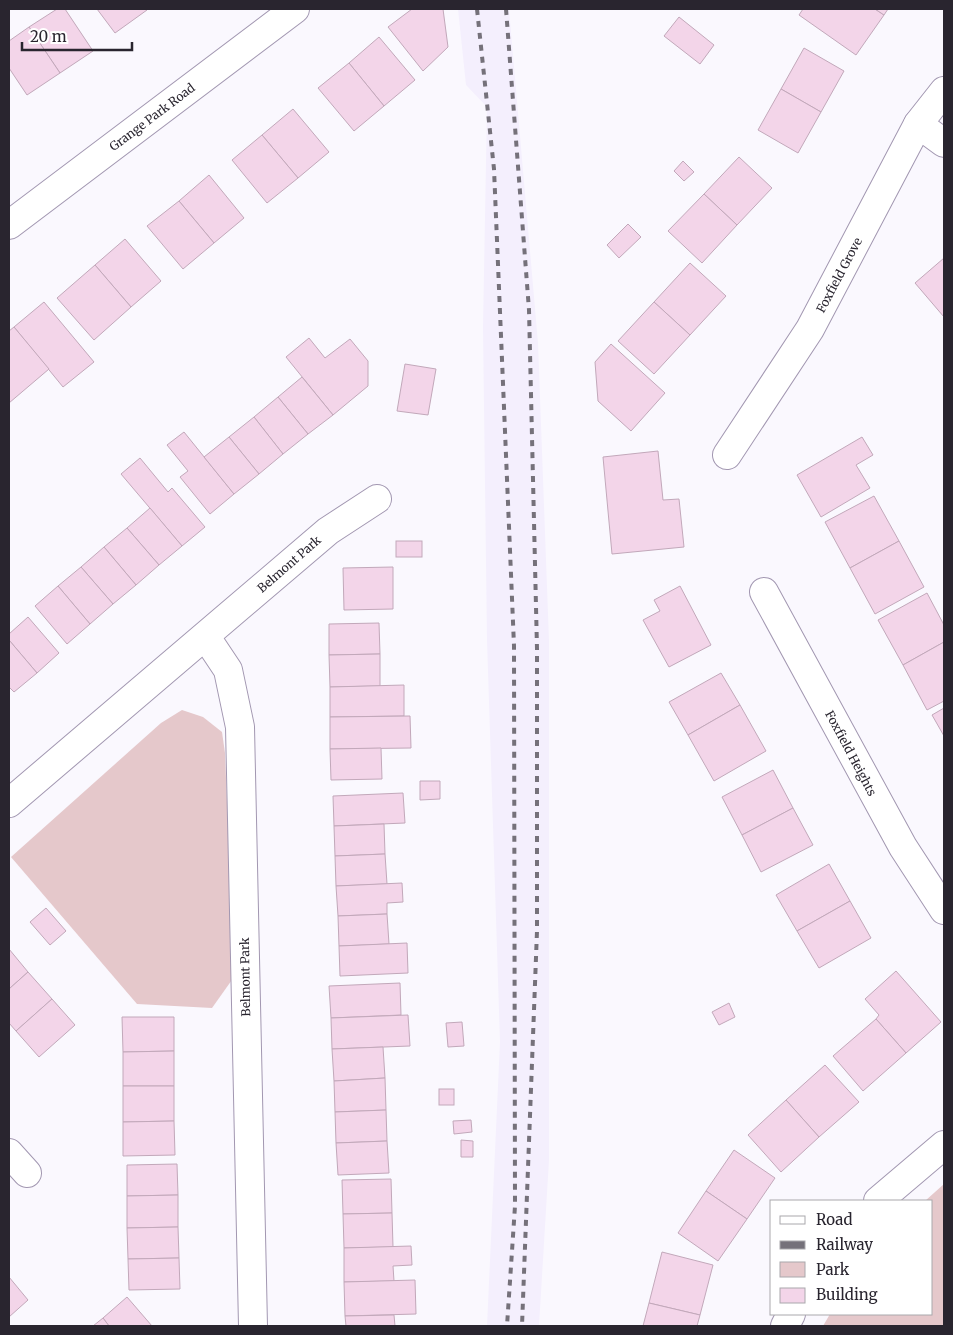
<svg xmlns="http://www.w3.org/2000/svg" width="953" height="1335" viewBox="0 0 953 1335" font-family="Merriweather,serif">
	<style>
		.built { fill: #f4effd }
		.green { fill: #e5c8cb }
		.building { fill: #f3d5e9; stroke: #c2a8ba }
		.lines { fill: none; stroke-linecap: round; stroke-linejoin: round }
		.minor-casing { stroke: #a297b1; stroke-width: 30 }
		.minor { stroke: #fff; stroke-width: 28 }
		.rail { stroke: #75717a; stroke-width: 4; stroke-dasharray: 6 6; stroke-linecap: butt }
		.labels { text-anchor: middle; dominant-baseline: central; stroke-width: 4; stroke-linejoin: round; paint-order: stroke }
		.street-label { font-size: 12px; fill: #29252f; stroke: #fff }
	</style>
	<rect width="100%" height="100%" fill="#faf8fe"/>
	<path class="built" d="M458,9h51l29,334 11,298v519l-10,166h-52l13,-284 -13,-402 -4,-312 4,-221 -21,-22z"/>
	<g class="green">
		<path d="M182,710l21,7 19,15 3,21 9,224 -22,31 -75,-4 -126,-147 150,-134z"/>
		<path d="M944,1184v142h-121l7,-12h102v-113h-7z"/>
	</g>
	<g class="building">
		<path d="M57,9h8l28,42 -33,22 -31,-46z"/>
		<path d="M97,9h49l1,1 -32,23z"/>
		<path d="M412,9h31l5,38 -25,24 -35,-44z"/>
		<path d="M803,9h72l9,6 -28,40 -57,-40z"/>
		<path d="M875,9h13l-4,6z"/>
		<path d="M679,17l35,28 -14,19 -36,-28z"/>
		<path d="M29,27l31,46 -33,22 -18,-27v-27z"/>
		<path d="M379,37l36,43 -31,26 -35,-43z"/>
		<path d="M804,48l40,23 -23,41 -40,-23z"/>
		<path d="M349,63l35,43 -30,25 -36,-43z"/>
		<path d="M781,89l40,23 -23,41 -40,-23z"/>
		<path d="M293,109l36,43 -31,26 -36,-43z"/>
		<path d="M262,135l36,43 -31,25 -35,-43z"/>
		<path d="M739,157l33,31 -35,37 -33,-31z"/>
		<path d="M683,161l11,11 -10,9 -10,-10z"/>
		<path d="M209,175l35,43 -30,25 -35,-42z"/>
		<path d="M704,194l33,31 -35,38 -34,-32z"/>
		<path d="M179,201l35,42 -31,26 -36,-43z"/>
		<path d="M628,224l13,13 -22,21 -12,-13z"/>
		<path d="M125,239l36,42 -30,26 -36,-42z"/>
		<path d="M944,258v59l-29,-34z"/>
		<path d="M690,263l36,33 -36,39 -36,-33z"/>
		<path d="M95,265l36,42 -37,33 -37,-42z"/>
		<path d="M44,302l50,60 -31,25 -49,-60z"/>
		<path d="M654,302l36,33 -36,39 -36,-33z"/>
		<path d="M14,327l35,42 -40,34v-72z"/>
		<path d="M309,338l16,20 25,-19 18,22v25l-35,29 -47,-58z"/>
		<path d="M611,344l54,49 -34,38 -33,-30 -3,-39z"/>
		<path d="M405,364l31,5 -8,46 -31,-4z"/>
		<path d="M302,377l31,38 -25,19 -30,-37z"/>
		<path d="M278,397l30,37 -25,20 -29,-37z"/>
		<path d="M254,417l29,37 -24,20 -30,-37z"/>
		<path d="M184,432l50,62 -24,20 -30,-37 8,-6 -21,-26z"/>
		<path d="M229,437l30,37 -25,20 -30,-37z"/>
		<path d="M862,437l11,18 -17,10 14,23 -49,29 -24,-42z"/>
		<path d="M658,451l5,49 16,-1 5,48 -72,7 -9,-97z"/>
		<path d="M140,458l28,34 4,-4 33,39 -23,19 -61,-72z"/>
		<path d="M874,496l25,45 -49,27 -25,-46z"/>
		<path d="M150,508l32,38 -23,19 -32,-37z"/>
		<path d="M127,528l32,37 -23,20 -32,-38z"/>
		<rect x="396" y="541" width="26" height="16"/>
		<path d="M899,541l25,46 -49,27 -25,-46z"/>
		<path d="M104,547l32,38 -23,19 -32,-37z"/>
		<path d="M81,567l32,37 -23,20 -32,-38z"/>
		<path d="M393,567v42l-49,1 -1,-42z"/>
		<path d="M58,586l32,38 -23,20 -32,-38z"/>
		<path d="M680,586l31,59 -42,22 -26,-47 17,-9 -6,-11z"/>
		<path d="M927,593l17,32v17l-41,23 -25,-45z"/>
		<path d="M28,617l31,36 -22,20 -28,-33v-6z"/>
		<path d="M379,623l1,31 -51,1v-31z"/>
		<path d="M9,640l28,33 -23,19 -5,-5z"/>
		<path d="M944,642v59l-17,9 -24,-45z"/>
		<path d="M380,654v32l-50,1 -1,-32z"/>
		<path d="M721,673l19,32 -52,30 -19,-33z"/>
		<path d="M404,685v31l-74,1v-30z"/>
		<path d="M740,705l26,46 -52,30 -26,-46z"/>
		<path d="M944,708v28l-12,-21z"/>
		<path d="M410,716l1,32 -81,1v-32z"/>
		<path d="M381,748l1,31 -51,1 -1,-31z"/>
		<path d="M773,770l20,38 -51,27 -20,-38z"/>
		<path d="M420,781h20v18l-20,1z"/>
		<path d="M403,793l2,30 -71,3 -1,-30z"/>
		<path d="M793,808l20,37 -52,27 -19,-37z"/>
		<path d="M384,824l1,30 -50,2 -1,-30z"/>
		<path d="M385,854l2,30 -51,2 -1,-30z"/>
		<path d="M829,864l21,37 -53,30 -21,-36z"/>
		<path d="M402,883l1,19 -16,1v11l-49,2 -2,-30z"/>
		<path d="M850,901l21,37 -52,30 -22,-37z"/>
		<path d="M46,908l20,23 -16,14 -20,-23z"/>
		<path d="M387,914l2,30 -50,2 -1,-30z"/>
		<path d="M407,943l1,30 -68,3 -1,-30z"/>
		<path d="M9,949l19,23 -19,17z"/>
		<path d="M896,971l45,51 -35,31 -30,-34 3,-4 -14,-16z"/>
		<path d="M28,972l24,27 -36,32 -7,-8v-34z"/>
		<path d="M400,983l1,32 -70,3 -2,-32z"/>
		<path d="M52,999l23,26 -36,32 -23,-26z"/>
		<path d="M729,1003l6,14 -16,8 -7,-13z"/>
		<path d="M408,1015l2,31 -78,3 -1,-31z"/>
		<path d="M122,1017h52v34l-51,1z"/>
		<path d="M876,1019l30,34 -43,38 -30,-35z"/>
		<path d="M462,1022l2,24 -16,1 -2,-24z"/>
		<path d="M383,1047l2,31 -51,3 -2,-32z"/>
		<path d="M174,1051v35h-51v-34z"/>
		<path d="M825,1065l34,37 -40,35 -33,-37z"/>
		<path d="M385,1078l1,32 -51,2 -1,-31z"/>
		<path d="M123,1086h51v35l-51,1z"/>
		<rect x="439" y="1089" width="15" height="16"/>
		<path d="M786,1100l33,37 -38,35 -33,-37z"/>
		<path d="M386,1110l1,31 -51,2 -1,-31z"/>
		<path d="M471,1120l1,12 -18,2 -1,-13z"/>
		<path d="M174,1121l1,34 -52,1v-34z"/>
		<path d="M461,1140l12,1v16h-12z"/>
		<path d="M387,1141l2,32 -51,2 -2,-32z"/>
		<path d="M734,1150l41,28 -28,41 -41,-28z"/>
		<path d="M177,1164l1,31 -51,1v-31z"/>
		<path d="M391,1179l1,34 -49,1 -1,-34z"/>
		<path d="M706,1191l41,28 -29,42 -40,-28z"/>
		<path d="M178,1195v32l-51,1v-32z"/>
		<path d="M392,1213l1,34 -49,1 -1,-34z"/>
		<path d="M178,1227l1,31 -51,1 -1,-31z"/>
		<path d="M411,1246l1,19 -19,1 1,15 -50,1v-34z"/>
		<path d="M662,1252l51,13 -13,50 -51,-12z"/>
		<path d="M179,1258l1,31 -51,1 -1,-31z"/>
		<path d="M9,1277l19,23 -19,17z"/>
		<path d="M415,1280l1,34 -71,2 -1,-34z"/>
		<path d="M127,1297l25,29h-43l-6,-8z"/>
		<path d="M649,1303l51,12 -3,11h-54z"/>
		<path d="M394,1315l1,11h-49l-1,-10z"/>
		<path d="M103,1318l6,8h-16z"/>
	</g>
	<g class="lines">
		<g class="minor-casing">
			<g id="minor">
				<path d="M918,124l26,19"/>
				<path d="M9,225l286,-216"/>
				<path d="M727,455l83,-126 108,-205 26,-33"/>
				<path d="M764,592l139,255 41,63"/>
				<path d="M206,637l22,33 12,57 13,599"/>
				<path d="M9,803l319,-272 49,-32"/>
				<path d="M9,1153l18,20"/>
				<path d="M878,1201l66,-56"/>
				<path d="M785,1326l6,-12"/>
			</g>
		</g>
		<use href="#minor" class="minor"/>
		<g class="rail">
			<path d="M477,9l17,160 20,477 1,560 -8,120"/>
			<path d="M506,9l23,301 8,339v282l-15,395"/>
		</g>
	</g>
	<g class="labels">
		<g class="street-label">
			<text transform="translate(152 117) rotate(-37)">Grange Park Road</text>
			<text transform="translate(839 275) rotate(-62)">Foxfield Grove</text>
			<text transform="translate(289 564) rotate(-41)">Belmont Park</text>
			<text transform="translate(851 753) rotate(62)">Foxfield Heights</text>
			<text transform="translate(245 977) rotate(-91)">Belmont Park</text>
		</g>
	</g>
	<rect width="953" height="1335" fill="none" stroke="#29252f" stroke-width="20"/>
	<rect x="770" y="1200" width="162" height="115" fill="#ffffff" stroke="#a9a8ac"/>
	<rect x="780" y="1216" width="25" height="8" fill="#ffffff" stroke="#a9a8ac"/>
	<text x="816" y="1225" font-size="15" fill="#29252f">Road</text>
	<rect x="780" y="1241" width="25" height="8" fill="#75717a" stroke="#a9a8ac"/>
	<text x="816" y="1250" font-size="15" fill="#29252f">Railway</text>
	<rect x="780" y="1262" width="25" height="15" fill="#e5c8cb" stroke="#a9a8ac"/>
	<text x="816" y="1275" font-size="15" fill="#29252f">Park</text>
	<rect x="780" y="1288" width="25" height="15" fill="#f3d5e9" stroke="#a9a8ac"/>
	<text x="816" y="1300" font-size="15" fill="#29252f">Building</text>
	<path d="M22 42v8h110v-8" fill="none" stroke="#29252f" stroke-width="2.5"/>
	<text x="30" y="42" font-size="15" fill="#29252f" stroke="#ffffff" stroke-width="4" paint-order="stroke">20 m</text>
</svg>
